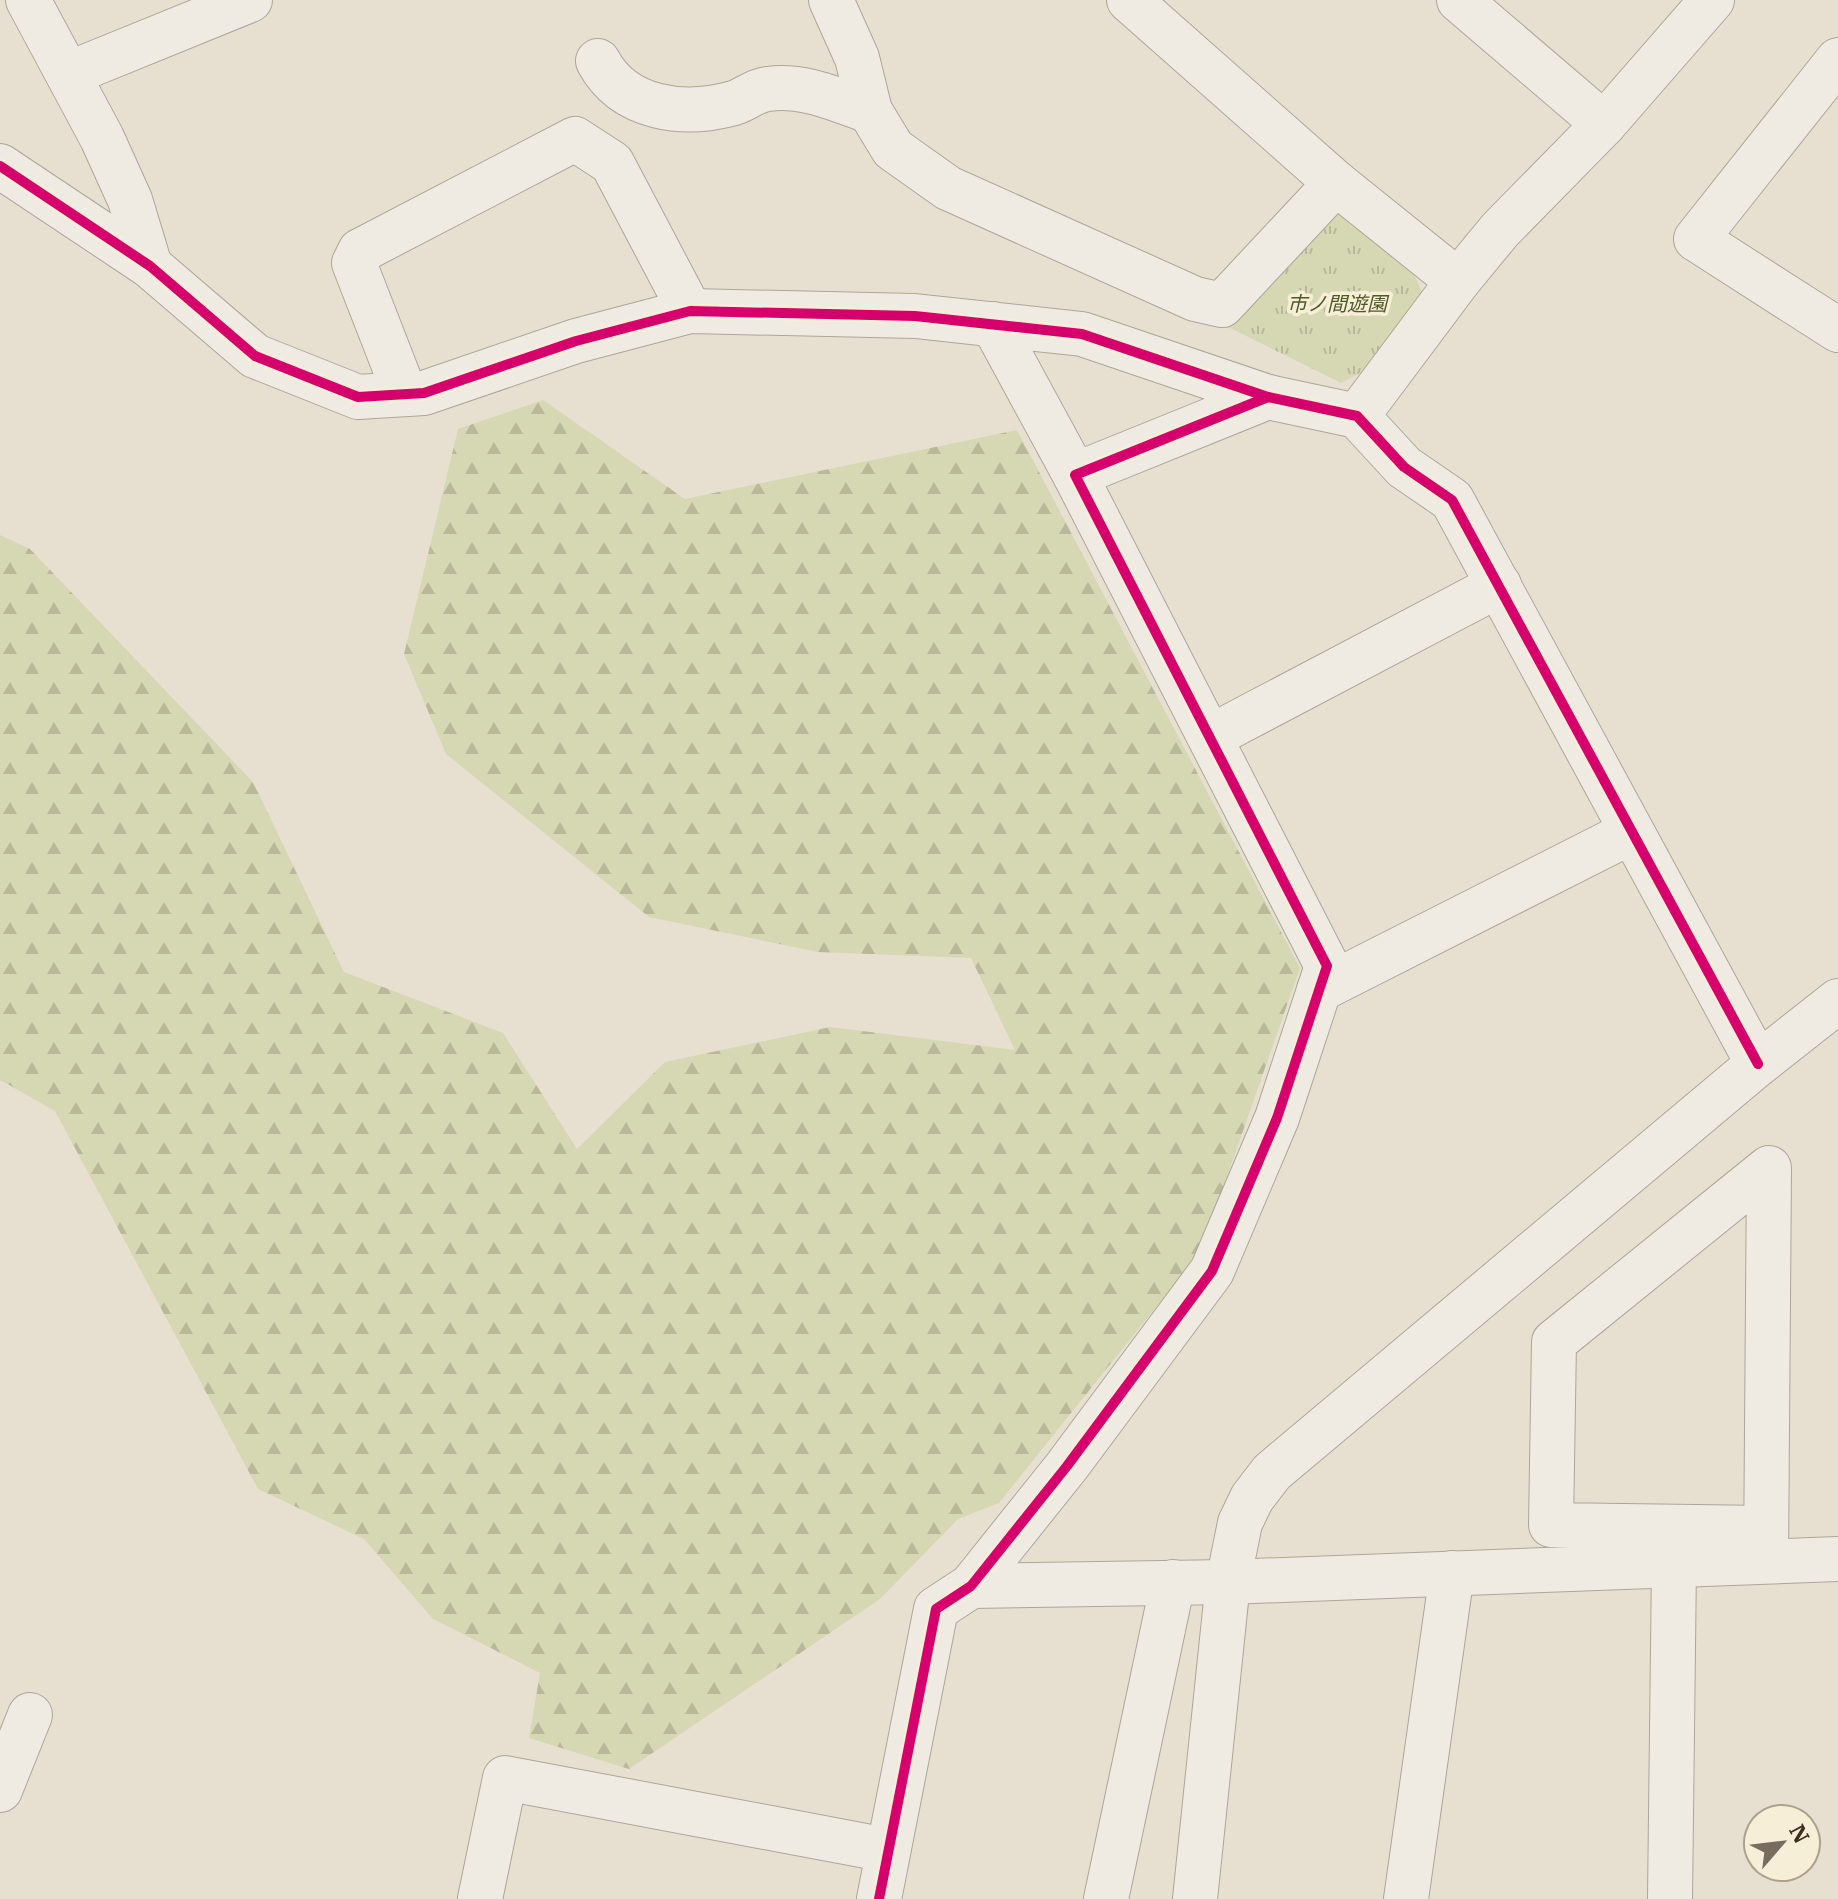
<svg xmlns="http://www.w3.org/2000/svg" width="1838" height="1899" viewBox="0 0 1838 1899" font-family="'IBM Plex Serif','Noto Sans JP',serif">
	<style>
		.forest { fill: url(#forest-firs) }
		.park { fill: url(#park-tufts) }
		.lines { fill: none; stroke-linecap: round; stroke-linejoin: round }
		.minor-casing { stroke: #ada599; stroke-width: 46 }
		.tertiary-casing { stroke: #ada599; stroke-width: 46 }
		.minor { stroke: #efebe3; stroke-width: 44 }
		.tertiary { stroke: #efebe3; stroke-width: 44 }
		.cycleway-casing { stroke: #f7eed8; stroke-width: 15 }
		.cycleway { stroke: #d6006c; stroke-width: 10 }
		.labels { text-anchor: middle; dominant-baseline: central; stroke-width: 7; stroke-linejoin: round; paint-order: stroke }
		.park-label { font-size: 20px; font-style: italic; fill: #4d5a26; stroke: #f7eed8 }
	</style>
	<defs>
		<pattern id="forest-firs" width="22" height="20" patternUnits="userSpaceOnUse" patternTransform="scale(2)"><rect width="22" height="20" fill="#d6d7b3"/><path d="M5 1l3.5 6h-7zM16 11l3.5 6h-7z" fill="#b9b99a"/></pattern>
		<pattern id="park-tufts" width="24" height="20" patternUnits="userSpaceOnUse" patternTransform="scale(2)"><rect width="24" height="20" fill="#d6d7b3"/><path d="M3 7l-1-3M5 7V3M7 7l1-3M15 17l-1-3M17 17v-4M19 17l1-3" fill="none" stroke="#b9b99a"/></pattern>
	</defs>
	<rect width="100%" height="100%" fill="#e7e0d1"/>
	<path class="forest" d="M543,400l142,99 332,-69 283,538 -99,283 -202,252 -41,16 -78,80 -251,170 -100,-31 11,-65 -107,-54 -69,-80 -106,-50 -203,-378 -55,-31v-545l30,14 223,233 91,190 159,61 74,116 88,-87 165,-35 185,23 -44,-92 -153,-6 -169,-35 -203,-163 -42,-100 54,-225z"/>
	<path class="park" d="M1344,214l69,57 12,29 -53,67 -31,16 -113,-56 95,-110z"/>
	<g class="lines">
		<g class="minor-casing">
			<g id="minor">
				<path d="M28,0l74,138 28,62 20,66"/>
				<path d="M831,0l26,58 13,53 23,38 55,39 247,111 27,6 114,-122 122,98 -101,135"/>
				<path d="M1129,0l207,183"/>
				<path d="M1459,0l145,124"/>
				<path d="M1838,60l-142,179 142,91"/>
				<path d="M598,61c26,49 86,56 136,42 12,-4 22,-13 34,-14 36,-5 69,11 102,22"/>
				<path d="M68,74l182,-74"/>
				<path d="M0,166l150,100 105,90 103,41 66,-4 152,-52 114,-30 225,5 167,18 186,63 89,19 47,51 48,33 306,564"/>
				<path d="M1458,281l42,-51 104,-106 108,-124"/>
				<path d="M993,324l82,151"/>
				<path d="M405,394l-51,-131 6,-12 215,-112 37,24 78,148"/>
				<path d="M1212,736l287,-151"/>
				<path d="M1319,990l312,-158"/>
				<path d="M1766,1561l3,-393 -215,174 -3,183 215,3"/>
				<path d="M971,1586l257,-4 610,-23"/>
				<path d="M0,1790l30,-75"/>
				<path d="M480,1899l25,-121 382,72"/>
				<path d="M879,1899l57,-290 35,-23 96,-120 145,-195 65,-153 50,-152 -252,-491 193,-78"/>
				<path d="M1106,1899l67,-317"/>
				<path d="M1406,1899l46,-326"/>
				<path d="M1670,1899l4,-335"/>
			</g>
		</g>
		<g class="tertiary-casing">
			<path id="tertiary" d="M1195,1899l33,-317 12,-59 12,-25 20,-26 486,-408 80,-63"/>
		</g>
		<use href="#minor" class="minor"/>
		<use href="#tertiary" class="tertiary"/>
		<g class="cycleway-casing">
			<g id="cycleway">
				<path d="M0,166l150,100 105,90 103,41 66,-4 152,-52 114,-30 225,5 167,18 186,63 89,19 47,51 48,33 306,564"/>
				<path d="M879,1899l57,-290 35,-23 96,-120 145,-195 65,-153 50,-152 -252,-491 193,-78"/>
			</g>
		</g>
		<use href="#cycleway" class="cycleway"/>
	</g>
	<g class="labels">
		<g class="park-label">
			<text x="1337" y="303">市ノ間遊園</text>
		</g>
	</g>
	<g transform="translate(1782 1843) rotate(62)"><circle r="38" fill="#f7eed8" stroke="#ada18e" stroke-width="2"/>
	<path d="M0-6L14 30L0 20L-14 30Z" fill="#786c5e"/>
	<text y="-12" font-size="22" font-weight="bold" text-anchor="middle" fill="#3d2e20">N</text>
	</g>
</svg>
